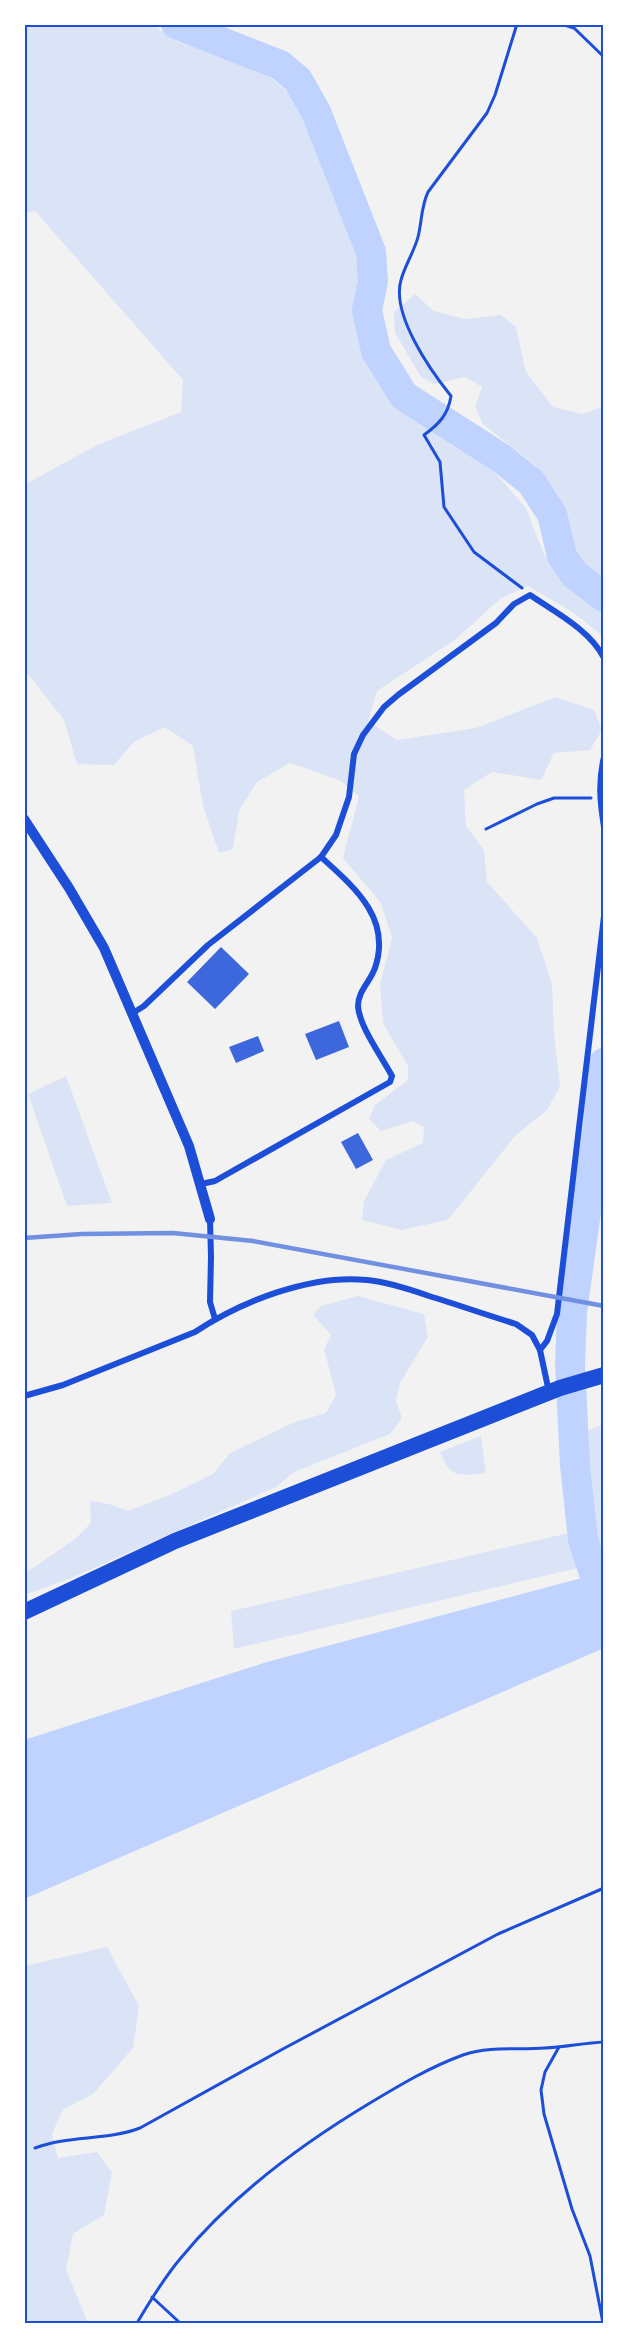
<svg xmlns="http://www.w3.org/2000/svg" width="628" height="2347" viewBox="0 0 628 2347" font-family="'Sofia Sans Condensed',sans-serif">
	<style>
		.green { fill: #dbe4f7 }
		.water { fill: #bfd3fe }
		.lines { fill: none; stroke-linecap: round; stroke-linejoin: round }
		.river { stroke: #bfd3fe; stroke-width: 30 }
		.building { fill: #3d67dc }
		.path { stroke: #1d4ed8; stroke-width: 3 }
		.minor { stroke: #1d4ed8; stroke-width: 6 }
		.tertiary { stroke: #1d4ed8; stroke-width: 10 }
		.trunk { stroke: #1d4ed8; stroke-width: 16 }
		.rail { stroke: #7290e2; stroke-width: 4.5 }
		.neatline { fill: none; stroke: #1d4ed8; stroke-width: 2 }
	</style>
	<rect width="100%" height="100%" fill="#f2f2f2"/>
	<g class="green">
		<path d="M24,24h127l25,17 85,29 34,28 15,30 43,106 7,50 -4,30 19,49 22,35 15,15 78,54 36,41 18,46 37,40 23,16v27l-30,-24 -46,-27 -28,13 -44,40 -79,52 -9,30 29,19 79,-12 79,-31 39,13 8,20 -12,20 -36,3 -13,27 -49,-8 -28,18 2,36 18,24 3,32 50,56 15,46 2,48 6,55 -13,23 -31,25 -68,85 -47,10 -39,-10 2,-19 22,-41 37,-17 1,-16 -11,-6 -32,10 -12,-12 6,-14 33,-25v-14l-25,-43 -3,-39 12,-46 -11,-35 -38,-45 16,-62 -20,-16 -49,-17 -33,19 -18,29 -6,38 -14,4 -16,-47 -10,-60 -28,-19 -31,15 -20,23 -37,-1 -13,-44 -40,-51v-184l73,-40 84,-33 2,-32 -148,-169 -11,2z"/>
		<path d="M415,294l19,17 31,8 36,-4 15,12 10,45 27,35 29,7 22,-8v178l-18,-12 -17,-33 -10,-43 -24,-31 -52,-41 -8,-18 7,-19 -17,-10 -30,7 -14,-7 -26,-44 -1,-21z"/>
		<path d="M66,1076l46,127 -45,3 -39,-112z"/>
		<path d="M358,1296l66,18 4,23 -28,46 -4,18 6,17 -12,16 -96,38 -18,15 -207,92 -45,16v-21l51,-35 16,-16 -1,-22 19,3 19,7 42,-16 43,-21 17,-21 65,-31 31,-9 10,-18 -12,-46 7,-14 -18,-20 8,-9z"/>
		<path d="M604,1424v126l-9,-18 -10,-100z"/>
		<path d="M481,1436l5,37c-27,3 -35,6 -46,-21z"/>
		<path d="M569,1533l9,35 -344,81 -3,-38z"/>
		<path d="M107,1947l32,59 -6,42 -40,46 -30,15 -11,25 6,24 39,-6 15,21 -8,42 -31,19 -7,36 22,53h-64v-357z"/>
	</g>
	<path class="water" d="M604,1572v76l-580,251v-159l243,-78z"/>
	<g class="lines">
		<g class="river">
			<path d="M176,24l104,41 18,15 18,32 55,140 2,29 -6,29 9,41 28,45 97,62 30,24 21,32 10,42 12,18 30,23"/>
			<path d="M604,1063l-6,63 -26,186 -2,53 5,100 8,74 21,66"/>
		</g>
	</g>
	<g class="building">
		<path d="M221,947l28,27 -34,35 -28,-27z"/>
		<path d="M339,1021l10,26 -33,13 -11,-26z"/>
		<path d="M258,1036l6,15 -28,12 -7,-16z"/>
		<path d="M358,1133l15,27 -17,9 -15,-27z"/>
	</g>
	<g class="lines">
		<g class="path">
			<path d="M517,24l-22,71 -8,18 -59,79c-7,15 -6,29 -10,45 -4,15 -13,28 -17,43 -10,34 29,90 50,116 -3,19 -12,28 -27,39l16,27 4,45 30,45 48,36"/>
			<path d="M561,24l13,4 30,29"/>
			<path d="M486,829l51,-25 17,-6h37"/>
			<path d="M559,2047l-14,25 -4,18 3,24 28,95 18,47 13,67"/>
			<path d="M35,2148c34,-13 71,-7 105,-20l141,-78 217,-116 106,-46"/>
			<path d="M152,2297l27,25"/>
			<path d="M137,2323c13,-22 27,-45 43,-64 52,-64 120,-114 190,-156 30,-18 60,-36 93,-48 27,-9 54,-5 82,-7 20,-1 39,-5 59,-6"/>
		</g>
		<g class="minor">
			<path d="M604,757c-6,25 -4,45 0,70"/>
			<path d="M133,1013l11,-7 64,-61 113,-88 15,-22 13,-38 5,-43 9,-19 21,-28 14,-12 98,-72 18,-19 16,-9c25,17 60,35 74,63"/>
			<path d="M201,1184l14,-3 175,-99 2,-6c-10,-19 -33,-50 -34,-70 0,-15 12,-24 17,-38 17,-50 -21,-81 -54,-111"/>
			<path d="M210,1219l1,38 -1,45 5,17"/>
			<path d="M540,1350l7,-9 10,-27 47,-398"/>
			<path d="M24,1396l39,-11 132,-53c47,-31 116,-58 172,-52 21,2 42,9 62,16 29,9 58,19 87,28l16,11 8,15 9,42"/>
		</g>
		<path class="tertiary" d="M24,819l45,69 35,60 85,198 21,73"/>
		<path class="trunk" d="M24,1612l151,-71 385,-153 44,-13"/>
		<path class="rail" d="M24,1238l58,-4 91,-1 80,8 351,65"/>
	</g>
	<rect width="628" height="2347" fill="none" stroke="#ffffff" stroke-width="51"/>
	<rect x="26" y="26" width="576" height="2296" class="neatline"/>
</svg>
